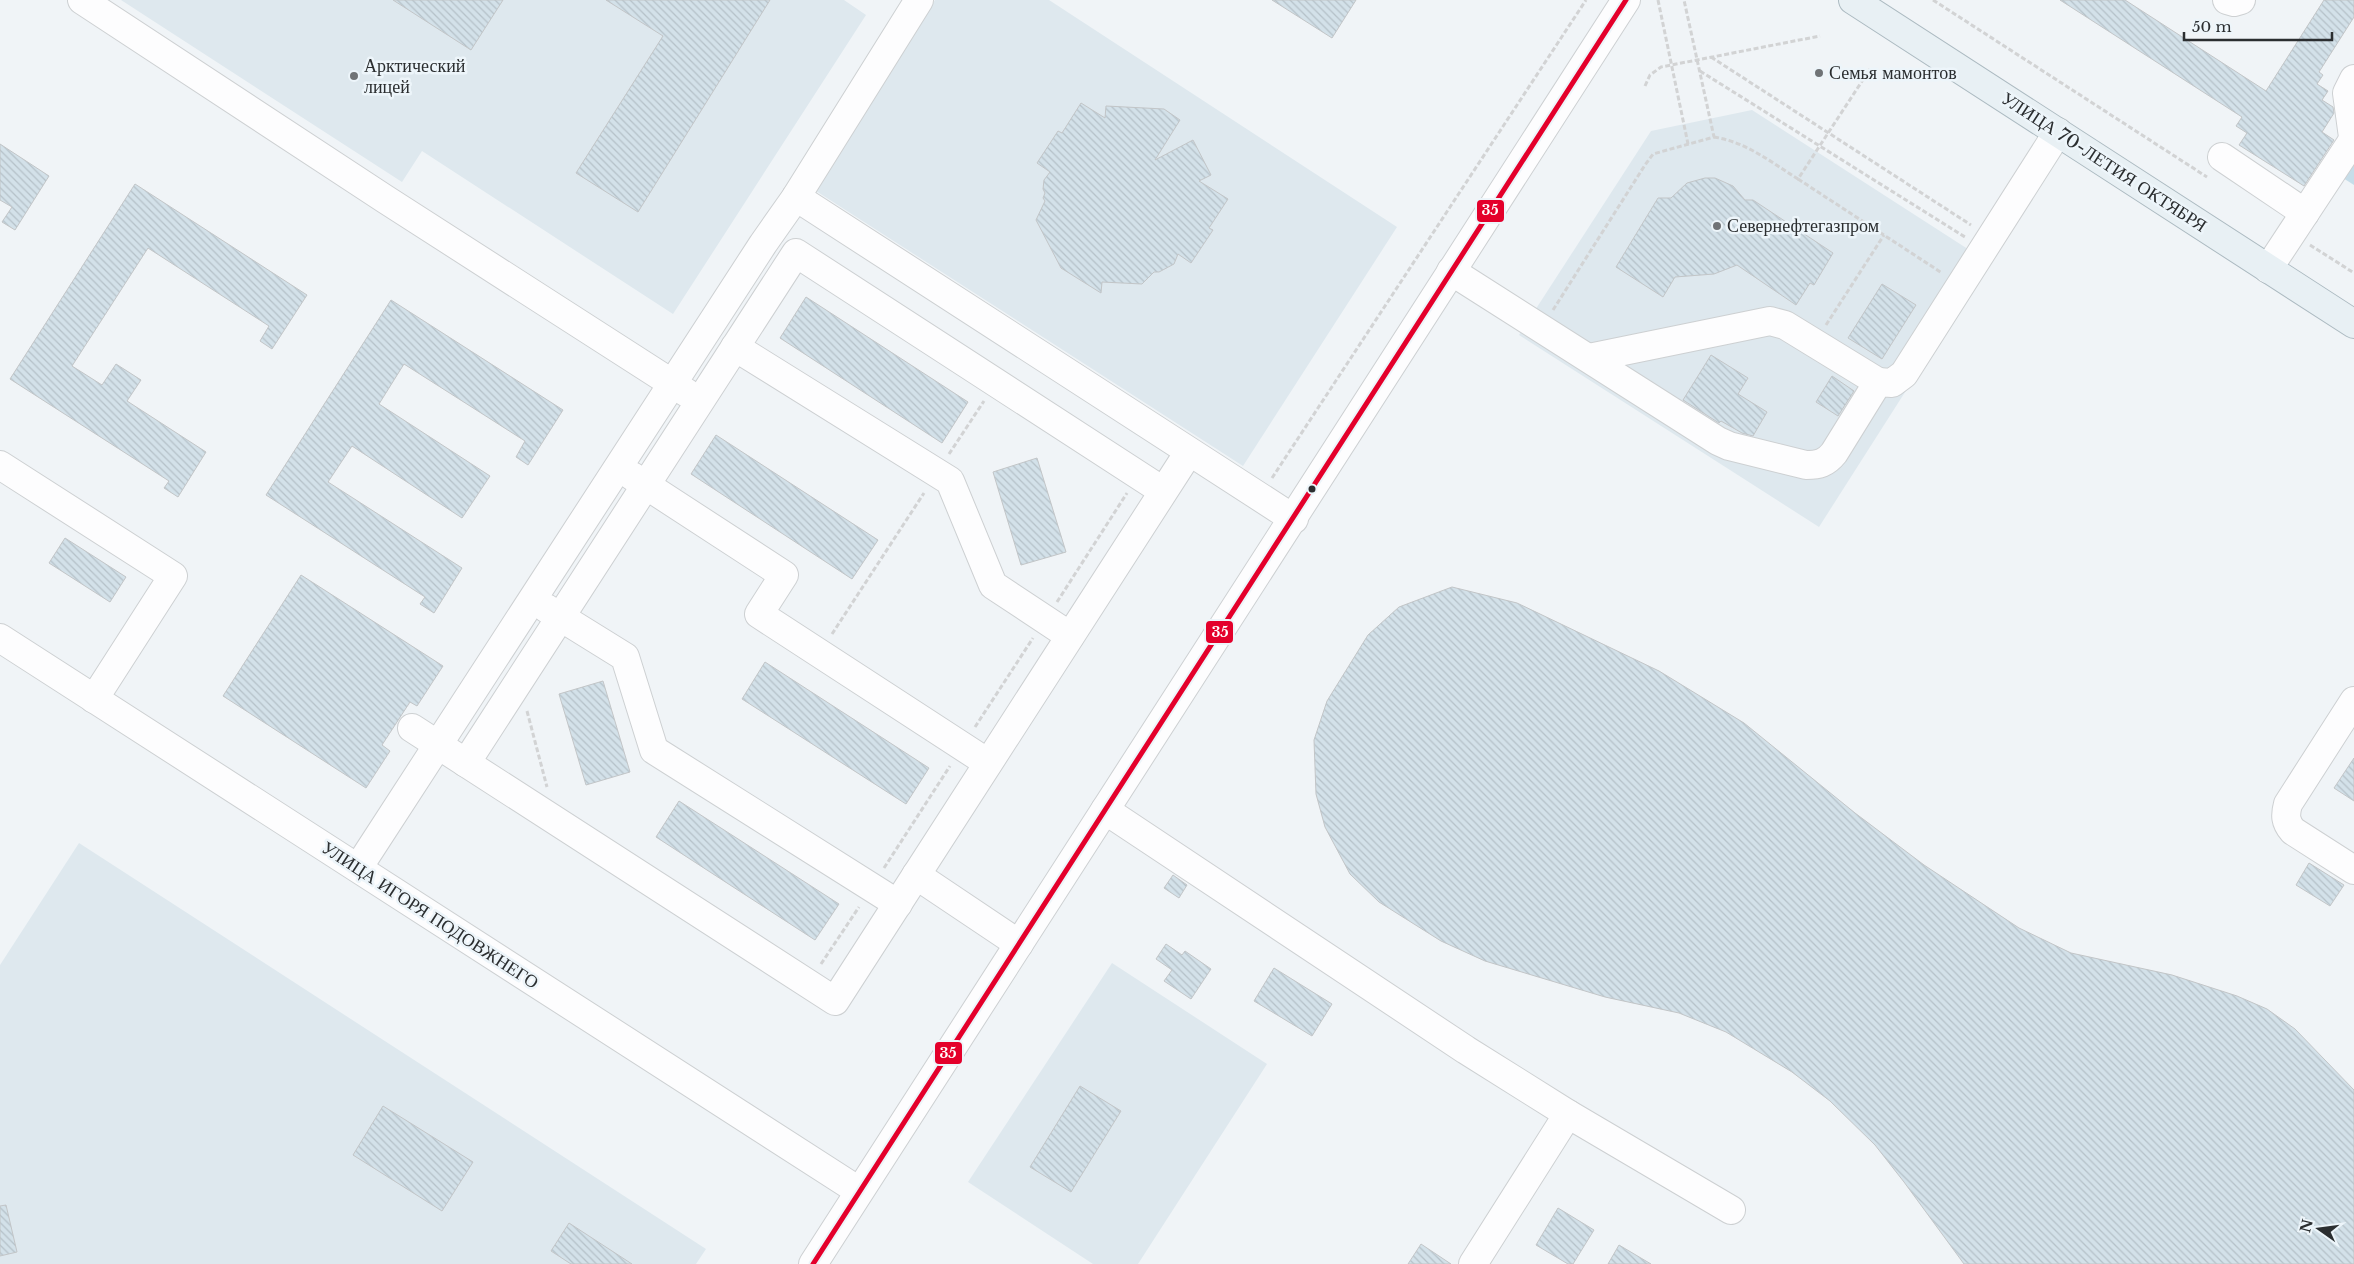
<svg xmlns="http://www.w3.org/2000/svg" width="2354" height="1264" viewBox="0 0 2354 1264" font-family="'Libre Baskerville',serif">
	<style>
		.built { fill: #dee8ee }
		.green { fill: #c6dde9 }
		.building { fill: url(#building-back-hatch); stroke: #c2c5c7 }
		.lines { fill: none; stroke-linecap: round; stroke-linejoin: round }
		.minor-casing { stroke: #cdd0d2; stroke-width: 30 }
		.major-casing { stroke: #acbac1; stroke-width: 30 }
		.path { stroke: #d2d3d4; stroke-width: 3; stroke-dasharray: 5 2.5; stroke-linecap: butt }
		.minor { stroke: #fdfdfe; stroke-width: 28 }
		.major { stroke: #e8f0f4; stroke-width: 28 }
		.bus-1-casing { stroke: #edf5fa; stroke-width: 9 }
		.bus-1 { stroke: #e4002b; stroke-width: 5 }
		.poi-dot { fill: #707376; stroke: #edf5fa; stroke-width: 2 }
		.bus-dot { fill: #2b2e30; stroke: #edf5fa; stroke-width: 2 }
		.labels { text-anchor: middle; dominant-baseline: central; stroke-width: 5; stroke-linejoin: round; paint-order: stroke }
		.poi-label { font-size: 18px; fill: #2b2e30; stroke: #edf5fa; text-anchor: start }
		.street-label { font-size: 18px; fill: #2b2e30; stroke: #edf5fa }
		.line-badge { stroke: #edf5fa; stroke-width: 2 }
		.badge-label { font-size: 14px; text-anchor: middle; font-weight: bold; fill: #fff }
	</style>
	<defs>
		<pattern id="building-back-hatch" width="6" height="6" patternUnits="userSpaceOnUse" patternTransform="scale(1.25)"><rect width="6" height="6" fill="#d3e1e9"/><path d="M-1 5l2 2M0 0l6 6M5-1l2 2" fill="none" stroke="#b5c1c8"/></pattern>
	</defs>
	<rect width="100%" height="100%" fill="#f0f4f7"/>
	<g class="built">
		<path d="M121,0h723l22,15 -193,299 -251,-163 -20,31z"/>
		<path d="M935,0h114l348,227 -154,239 -427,-275z"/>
		<path d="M1752,110l236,152 -169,265 -300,-192 132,-204z"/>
		<path d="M79,843l627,406 -10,15h-696v-299z"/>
		<path d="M1112,963l155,101 -129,200h-45l-125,-82z"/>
	</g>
	<path class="green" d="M2354,161v24l-11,-7z"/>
	<g class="building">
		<path d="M393,0h110l-32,50z"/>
		<path d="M606,0h164l-132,212 -62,-39 87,-137z"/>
		<path d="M1272,0h84l-24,38z"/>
		<path d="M2060,0h65l141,91 58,-91h30v17l-35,55 4,3 -6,9 11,7 -6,9 11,7 1,6 -12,19 12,8 -30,46 -65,-41 8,-12 -11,-7 6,-9z"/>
		<path d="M1081,103l24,15 1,-12 58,3 16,11 -25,40 38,-20 18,35 -12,6 29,18 -19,29 4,2 -22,33 -13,-9 -4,10 -15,8h-5l-12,12 -40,-2 -1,11 -40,-25 -25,-48 9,-19 -2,-3 2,-5 -2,-4 1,-9 6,-8 -13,-9 21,-32 4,2z"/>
		<path d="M0,144l49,32 -34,54 -13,-8 10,-15 -12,-7z"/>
		<path d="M1705,178h10l18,8 12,14h8l80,53 -19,32 -4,-2 -14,22 -59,-40 -23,9 -39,3 -12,20 -47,-30 42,-69h13l16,-15z"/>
		<path d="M135,184l172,111 -35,54 -12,-8 9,-15 -121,-78 -76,118 30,19 14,-21 25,16 -14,21 79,51 -28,45 -14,-9 5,-7 -159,-102z"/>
		<path d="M1882,284l34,21 -34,54 -34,-21z"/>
		<path d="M806,297l162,105 -26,41 -162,-105z"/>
		<path d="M391,300l172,110 -35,55 -12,-8 9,-16 -121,-77 -25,40 111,72 -28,42 -110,-72 -24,36 134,86 -28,45 -14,-9 5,-7 -159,-102z"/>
		<path d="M1711,355l37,23 -10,16 29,18 -14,24 -11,-3 -21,-12 -2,2 -36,-23z"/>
		<path d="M1832,376l22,15 -16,25 -22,-14z"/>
		<path d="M716,435l162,105 -26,39 -161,-105z"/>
		<path d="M1037,458l29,94 -45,13 -28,-93z"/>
		<path d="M65,538l61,39 -16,25 -61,-39z"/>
		<path d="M301,575l142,91 -26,40 -7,-4 -28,43 8,6 -24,37 -143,-92z"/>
		<path d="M1452,587l65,16 142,68 85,52 111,90 69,52 95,63 52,25 101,22 65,21 30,13 28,20 59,61v174h-390l-60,-82 -29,-37 -45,-44 -38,-29 -66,-40 -47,-19 -74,-16 -120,-36 -44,-20 -62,-39 -29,-28 -25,-47 -9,-33 -2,-54 13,-39 41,-66 31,-28z"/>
		<path d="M765,662l164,106 -23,36 -164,-105z"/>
		<path d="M603,681l27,91 -44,13 -27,-91z"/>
		<path d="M2354,758v43l-20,-13z"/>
		<path d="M679,801l160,103 -24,36 -159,-103z"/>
		<path d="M2309,863l35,22 -14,21 -34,-21z"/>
		<path d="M1173,875l14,10 -8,13 -15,-10z"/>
		<path d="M1166,944l16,11 3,-4 26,18 -20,30 -27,-18 8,-11 -16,-11z"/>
		<path d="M1274,968l58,36 -20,32 -58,-35z"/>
		<path d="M1080,1086l41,25 -50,81 -41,-25z"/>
		<path d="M383,1106l90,56 -31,49 -89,-56z"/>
		<path d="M6,1205l11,47 -17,4v-50z"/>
		<path d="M1558,1208l36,22 -21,34h-5l-32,-19z"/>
		<path d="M569,1223l63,41h-61l-20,-13z"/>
		<path d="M1421,1244l30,20h-43z"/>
		<path d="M1619,1245l32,19h-43z"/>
	</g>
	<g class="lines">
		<g class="minor-casing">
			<g id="minor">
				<path d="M82,0l303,199 302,194"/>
				<path d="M2227,0l7,2 7,-2"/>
				<path d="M2222,157l83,56"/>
				<path d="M796,197l498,322"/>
				<path d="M2268,269l83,-126 2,-6 -6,-44 7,-14"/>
				<path d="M1451,271l267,170 11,5 77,19c13,0 20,-2 28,-12l44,-71 14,1 12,-9 154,-242"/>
				<path d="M735,347l215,134 43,104 77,51"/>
				<path d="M1589,358l181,-37 15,4 93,57"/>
				<path d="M0,465l173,111 -79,123"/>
				<path d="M632,476l152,99 -25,39 229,149"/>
				<path d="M546,608l79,49 29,93 244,154"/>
				<path d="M0,638l859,553"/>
				<path d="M2354,701l-66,103c-3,11 -3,18 5,27l61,39"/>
				<path d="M412,728l423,273 354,-549"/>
				<path d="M466,763l330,-510 367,238"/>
				<path d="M1105,810l361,240 102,64 163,96"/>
				<path d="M358,868l405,-624 33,-47 123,-197"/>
				<path d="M916,875l103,69"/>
				<path d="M813,1264l813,-1264"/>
				<path d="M1473,1264l95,-150"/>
			</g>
		</g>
		<g class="major-casing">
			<path id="major" d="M1853,0l501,324"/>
		</g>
		<g class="path">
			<path d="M1658,0l30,144"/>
			<path d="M1933,0l274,177"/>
			<path d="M1711,57l260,168"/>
			<path d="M1700,71l265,166"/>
			<path d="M1645,86l5,-11 11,-8 159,-31"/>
			<path d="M1714,137c32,5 57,25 84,42l72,-110"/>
			<path d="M1798,179l144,94"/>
			<path d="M2310,245l44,28"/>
			<path d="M1553,310l92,-145 8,-11 61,-17 -30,-137"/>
			<path d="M1826,325l58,-90"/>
			<path d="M949,454l35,-53"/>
			<path d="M1272,478l314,-478"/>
			<path d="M1057,602l70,-109"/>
			<path d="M832,634l92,-141"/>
			<path d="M527,711l20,76"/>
			<path d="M975,727l58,-89"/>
			<path d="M884,868l66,-102"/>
			<path d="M821,964l38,-57"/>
		</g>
		<use href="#minor" class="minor"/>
		<use href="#major" class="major"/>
		<g class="bus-1-casing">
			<path id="bus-1" d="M813,1264l813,-1264"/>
		</g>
		<use href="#bus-1" class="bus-1"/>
	</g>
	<g class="poi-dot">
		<circle cx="1819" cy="73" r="5"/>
		<circle cx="354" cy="76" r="5"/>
		<circle cx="1717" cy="226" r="5"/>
	</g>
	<circle class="bus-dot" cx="1312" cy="489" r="4.5"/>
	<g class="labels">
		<g class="poi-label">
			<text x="364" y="66">Арктический<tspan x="364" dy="21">лицей</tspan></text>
			<text x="1829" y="73">Семья мамонтов</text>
			<text x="1727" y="226">Севернефтегазпром</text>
		</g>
		<g class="street-label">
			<text transform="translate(2104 162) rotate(33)">УЛИЦА 70-ЛЕТИЯ ОКТЯБРЯ</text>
			<text transform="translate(430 915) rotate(33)">УЛИЦА ИГОРЯ ПОДОВЖНЕГО</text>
		</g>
	</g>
	<g class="line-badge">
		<rect x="1476" y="199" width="29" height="24" rx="5" fill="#e4002b"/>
		<rect x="1205" y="620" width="29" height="24" rx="5" fill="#e4002b"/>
		<rect x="934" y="1041" width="29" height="24" rx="5" fill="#e4002b"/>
	</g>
	<g class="badge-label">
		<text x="1490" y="215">35</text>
		<text x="1220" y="637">35</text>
		<text x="948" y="1058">35</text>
	</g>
	<g transform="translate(2319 1229) rotate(284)" stroke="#edf5fa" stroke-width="4" paint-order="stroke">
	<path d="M0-4L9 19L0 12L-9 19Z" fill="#2b2e30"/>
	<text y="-8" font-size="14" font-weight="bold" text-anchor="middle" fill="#2b2e30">N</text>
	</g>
	<path d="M2184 32v8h148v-8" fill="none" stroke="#2b2e30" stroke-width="2.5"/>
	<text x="2192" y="32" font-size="15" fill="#2b2e30" stroke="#edf5fa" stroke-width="4" paint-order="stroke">50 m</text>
</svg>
